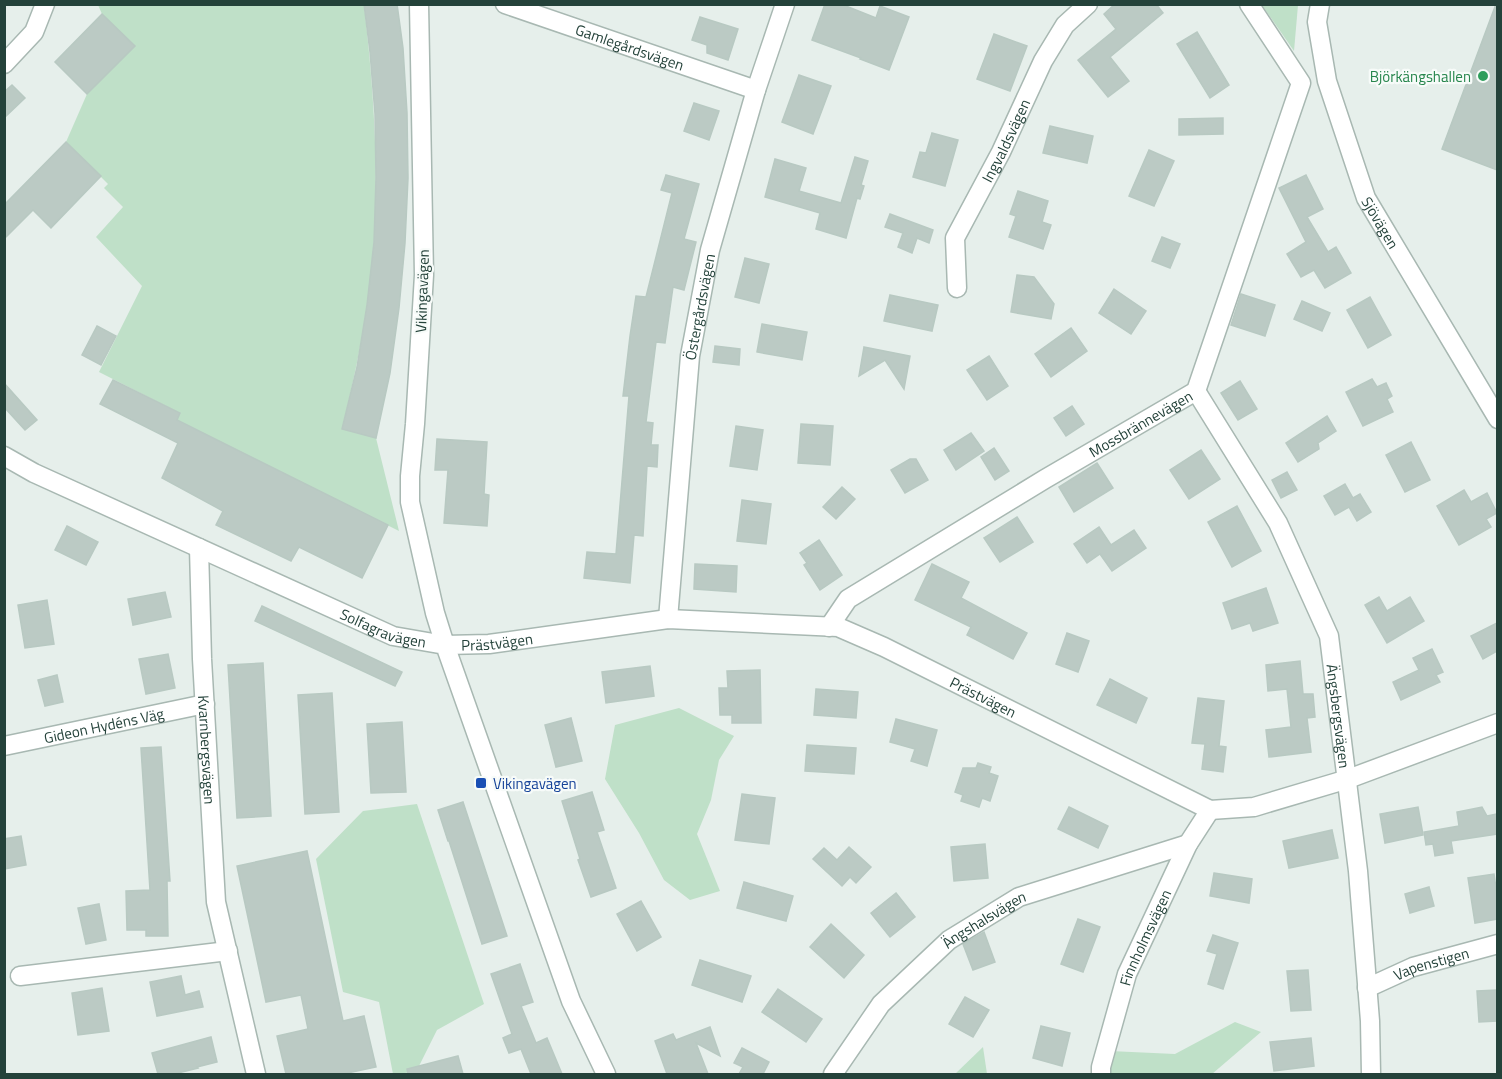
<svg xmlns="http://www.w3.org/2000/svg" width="1502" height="1079" viewBox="0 0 1502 1079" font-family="'Titillium Web',sans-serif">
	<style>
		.green { fill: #bfe0c8 }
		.building { fill: #bbcac4; stroke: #b8c9c2; stroke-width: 1.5 }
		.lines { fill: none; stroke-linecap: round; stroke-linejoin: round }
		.minor-casing { stroke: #a8b8b2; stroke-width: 21 }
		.minor { stroke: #fff; stroke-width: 18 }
		.leisure-dot { fill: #2e9e5b; stroke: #f7fbf9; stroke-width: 2 }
		.transit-dot { fill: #1a4fb4; stroke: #f7fbf9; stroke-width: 2 }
		.labels { text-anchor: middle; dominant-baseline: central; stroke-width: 4.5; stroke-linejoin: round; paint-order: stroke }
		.street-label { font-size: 15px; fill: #24423a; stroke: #f7fbf9 }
		.leisure-label { font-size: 15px; fill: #27864d; stroke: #f7fbf9; text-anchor: end }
		.transit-label { font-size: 15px; fill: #164399; stroke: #f7fbf9; text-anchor: start }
	</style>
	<rect width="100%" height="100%" fill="#e6efeb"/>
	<g class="green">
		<path d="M98,5h266c9,78 15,157 10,236 -4,64 -17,126 -32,188l34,9 23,93 -222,-111 3,-7 -81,-41 43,-86 -46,-49 27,-30 -19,-19 4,-4 -42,-42 21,-48 47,-48 -32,-32z"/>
		<path d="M1262,5h36l-4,46z"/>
		<path d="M679,708l55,28 -15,24 -8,40 -14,34 23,57 -30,9 -26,-20 -25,-47 -34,-54 10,-54z"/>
		<path d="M417,804l67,200 -47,26 -21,42 -23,2 -14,-72 -36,-10 -27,-133 47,-48z"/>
		<path d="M1235,1022l26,10 -49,42h-104l2,-23 65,3z"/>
		<path d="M983,1047l4,27h-32z"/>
	</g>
	<g class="building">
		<path d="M364,4h33l6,44 4,65 1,65 -3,65 -6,65 -9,65 -14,65 -34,-9 15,-62 10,-62 7,-63 2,-64 -1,-64 -5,-62z"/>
		<path d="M825,4h16l35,14 4,-12 29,11 -20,53 -29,-11 1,-1 -49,-18z"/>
		<path d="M1115,4h41l7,9 -53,44 19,24 -21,16 -30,-37 38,-31 -12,-15z"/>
		<path d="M1496,4h1v166l-55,-21z"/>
		<path d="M102,14l33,32 -48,48 -32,-32z"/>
		<path d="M700,17l38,12 -10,31 -21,-7v-8l-15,-5z"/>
		<path d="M1197,32l32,53 -19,13 -33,-54z"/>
		<path d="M994,34l33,12 -17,45 -33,-12z"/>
		<path d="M799,75l32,11 -18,48 -31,-12z"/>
		<path d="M12,85l13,13 -21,20v-26z"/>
		<path d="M694,103l25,8 -10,29 -25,-9z"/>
		<path d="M1223,118v16l-44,1v-16z"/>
		<path d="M1050,126l43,10 -6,27 -44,-10z"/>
		<path d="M932,133l26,7 -13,46 -32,-9 7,-25 6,1z"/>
		<path d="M66,142l35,34 -50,52 -18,-18 -29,29v-34z"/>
		<path d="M1149,150l25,11 -20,45 -25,-10z"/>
		<path d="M855,157l13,4 -7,24 3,1 -4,13 -3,-1 -11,40 -30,-9 4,-16 -55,-16 10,-38 31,9 -7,23 42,12z"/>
		<path d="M666,175l33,9 -15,55 12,3 -12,48 -11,-3 -8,56 -9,-1 -10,80 7,1 -2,22h7l-1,22 -10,-1 -4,70 -9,-1 -4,48 -46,-5 3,-26 29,2 13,-158h-6l7,-60 6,-40 10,1 26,-104 -11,-3z"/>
		<path d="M1306,175l17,34 -16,8 21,35 8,-5 15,26 -26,15 -11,-18 -13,7 -14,-23 19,-12 -27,-54z"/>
		<path d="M1018,191l30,10 -6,21 9,3 -8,24 -34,-12 7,-21 -6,-2z"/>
		<path d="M890,214l43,16 -4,13 -12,-5 -5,15 -14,-6 5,-14 -18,-6z"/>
		<path d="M1162,237l18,7 -10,24 -18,-7z"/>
		<path d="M745,258l24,6 -10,39 -24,-6z"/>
		<path d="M1017,275l17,2 20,27 -3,15 -40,-7z"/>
		<path d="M1114,289l32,22 -15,23 -32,-21z"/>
		<path d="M1241,294l34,11 -10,31 -34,-11z"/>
		<path d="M890,295l48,10 -6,26 -48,-10z"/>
		<path d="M1370,297l21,38 -23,13 -21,-38z"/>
		<path d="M1302,301l28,12 -8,18 -28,-12z"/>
		<path d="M762,324l45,8 -5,28 -45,-8z"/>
		<path d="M97,326l19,10 -15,29 -19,-10z"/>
		<path d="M1071,328l16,23 -36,26 -16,-23z"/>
		<path d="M715,346l25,3 -1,16 -26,-3z"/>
		<path d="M864,347l46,9 -6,33 -19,-29 -26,16z"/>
		<path d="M989,356l19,30 -21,14 -20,-30z"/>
		<path d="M1372,379l5,8 9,-4 6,13 -5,3 6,13 -30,14 -17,-34z"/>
		<path d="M113,380l67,33 -3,7 211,105 -26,53 -63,-31 -8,14 -75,-36 7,-14 -61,-33 16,-35 -78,-39z"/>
		<path d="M1240,381l17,28 -19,11 -17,-27z"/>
		<path d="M4,383l33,37 -12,10 -21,-23z"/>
		<path d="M1072,406l12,18 -18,12 -12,-18z"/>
		<path d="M1327,416l9,15 -18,12 1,6 -21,13 -12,-19z"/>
		<path d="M801,424l32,2 -3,39 -32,-2z"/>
		<path d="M736,426l27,4 -6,40 -27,-4z"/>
		<path d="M971,433l13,18 -28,19 -12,-20z"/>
		<path d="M437,439l50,3 -3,52 5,1 -2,31 -43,-3 4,-53h-13z"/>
		<path d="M1411,442l19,38 -25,12 -19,-37z"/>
		<path d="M994,448l15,23 -14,9 -14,-23z"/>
		<path d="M1201,450l19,29 -31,20 -19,-29z"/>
		<path d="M910,459h6l12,21 -23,13 -14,-23z"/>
		<path d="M1097,463l16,25 -39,24 -15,-25z"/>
		<path d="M1287,472l10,18 -16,8 -9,-18z"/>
		<path d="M1345,484l8,14 7,-4 11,18 -14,9 -8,-14 -14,8 -11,-19z"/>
		<path d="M842,487l13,12 -19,20 -13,-12z"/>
		<path d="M1464,490l7,12 16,-9 10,20 -11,6 5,8 -32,18 -22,-39z"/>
		<path d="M742,500l29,4 -5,40 -29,-3z"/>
		<path d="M1237,506l24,45 -29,16 -24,-45z"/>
		<path d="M1017,517l16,25 -33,20 -16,-24z"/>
		<path d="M67,526l31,16 -12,23 -31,-15z"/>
		<path d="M1099,527l12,18 23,-15 12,18 -34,23 -12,-17 -13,9 -13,-19z"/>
		<path d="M819,540l23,35 -22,15 -16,-25 3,-2 -7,-10z"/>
		<path d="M695,564l42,2 -1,26 -42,-3z"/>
		<path d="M932,564l37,18 -8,16 66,35 -14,26 -46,-24 4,-8 -56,-27z"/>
		<path d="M1266,588l12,35 -25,8 -3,-8 -18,6 -9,-26z"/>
		<path d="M165,592l6,25 -38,8 -5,-26z"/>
		<path d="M1379,597l8,14 23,-14 14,24 -37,22 -22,-38z"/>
		<path d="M47,600l7,44 -29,4 -7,-43z"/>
		<path d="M262,606l140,66 -7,14 -140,-65z"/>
		<path d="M1497,623v28l-14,8 -12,-23z"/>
		<path d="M1067,633l22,8 -11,31 -22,-8z"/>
		<path d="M1432,649l11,23 -7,3 4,7 -39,18 -8,-18 26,-12 -6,-12z"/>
		<path d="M168,654l7,34 -29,6 -7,-35z"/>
		<path d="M1300,661l3,33h10l2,23 -8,1 4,34 -42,5 -3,-27 25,-3 -4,-38 -19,2 -2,-26z"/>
		<path d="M263,663l8,153 -34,2 -9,-153z"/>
		<path d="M650,666l4,30 -48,7 -4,-31z"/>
		<path d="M760,670l1,53h-29v-8h-12l-1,-27h9l-1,-17z"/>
		<path d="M57,675l6,27 -18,4 -7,-26z"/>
		<path d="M1110,679l37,19 -11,25 -39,-18z"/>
		<path d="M816,689l42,3 -2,26 -42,-3z"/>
		<path d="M332,693l7,119 -34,2 -7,-119z"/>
		<path d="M1198,698l26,3 -5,45 7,1 -3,25 -21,-3 3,-25 -13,-1z"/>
		<path d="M571,718l11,43 -26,6 -11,-42z"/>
		<path d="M896,719l41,11 -10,36 -16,-5 4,-12 -25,-7z"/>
		<path d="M402,722l4,70 -35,1 -4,-69z"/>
		<path d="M807,745l49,3 -2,26 -49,-3z"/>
		<path d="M161,747l9,134h-3l1,55h-22v-6h-19l-1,-39 24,-1 -9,-142z"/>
		<path d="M978,763l13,4 -2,6 9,3 -8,25 -8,-3 -3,9 -18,-6 2,-6 -8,-3 8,-24h13z"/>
		<path d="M592,792l12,38 -7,2 19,56 -25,9 -13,-37 2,-1 -18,-58z"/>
		<path d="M742,794l33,4 -6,46 -34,-4z"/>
		<path d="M463,802l44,134 -25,8 -33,-103h-1l-10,-31z"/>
		<path d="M1069,807l39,19 -10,22 -40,-19z"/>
		<path d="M1418,807l5,28 -38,8 -5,-29z"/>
		<path d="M1482,807l5,9 10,-2v20l-46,7 2,12 -18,3 -2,-12 -7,1 -2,-13 35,-6 -2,-14z"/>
		<path d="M1332,830l6,28 -49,10 -6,-27z"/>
		<path d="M21,836l5,29 -22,4v-30z"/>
		<path d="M985,844l3,34 -34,3 -3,-34z"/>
		<path d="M849,847l22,20 -15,16 -6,-6 -8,9 -29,-27 11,-11 13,12z"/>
		<path d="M307,851l36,170 21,-5 12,51 -33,7h-57l-9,-38 31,-7 -7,-34 -35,7 -29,-136z"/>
		<path d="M1214,873l38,6 -3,24 -39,-7z"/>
		<path d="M1494,874l3,21v24l-22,4 -7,-45z"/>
		<path d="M744,882l49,14 -7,25 -49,-13z"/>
		<path d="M1429,887l5,19 -24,7 -5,-19z"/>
		<path d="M896,893l19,24 -25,20 -19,-24z"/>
		<path d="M641,901l20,36 -24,14 -20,-37z"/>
		<path d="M99,904l7,36 -20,4 -8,-36z"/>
		<path d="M1078,919l22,8 -17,45 -22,-8z"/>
		<path d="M831,924l33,31 -20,23 -34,-31z"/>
		<path d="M984,932l11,30 -22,8 -10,-26z"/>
		<path d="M1213,935l25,8 -15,46 -15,-5 9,-30 -10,-3z"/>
		<path d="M700,960l51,16 -9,26 -50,-17z"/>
		<path d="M520,964l13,38 -12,4 15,37 11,-5 15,36h-31l-10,-25 -12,4 -6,-15 9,-4 -21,-60z"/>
		<path d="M1308,970l3,40 -20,1 -4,-40z"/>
		<path d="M181,976l4,19 14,-4 4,16 -46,9 -7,-34z"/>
		<path d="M102,988l7,43 -31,4 -6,-42z"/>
		<path d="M778,989l44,30 -16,23 -44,-30z"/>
		<path d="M1497,990v31l-18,1 -2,-31z"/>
		<path d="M965,997l24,13 -16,27 -24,-13z"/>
		<path d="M1041,1026l29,7 -8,33 -29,-8z"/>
		<path d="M710,1027l10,29 -24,-13 12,31h-41l-12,-33 18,-7 3,6z"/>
		<path d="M211,1037l6,25 -20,5 1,1 -24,6h-16l-6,-21z"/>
		<path d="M1311,1038l3,28 -40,5 -4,-29z"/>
		<path d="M742,1048l27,14 -6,12h-24l4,-7 -9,-4z"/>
		<path d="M458,1056l5,18h-55l-1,-5z"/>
	</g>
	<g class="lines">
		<g class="minor-casing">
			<g id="minor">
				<path id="s1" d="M419,4l5,271 -9,149 -5,52v26l25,111 10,32 44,-1 179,-25 170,8 46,20 326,163 44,-3 94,-28 150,-56"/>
				<path id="s2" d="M505,4l251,86"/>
				<path id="s3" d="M1320,4l-3,18 10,59 39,117 132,221"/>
				<path d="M4,64l30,-32 11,-28"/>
				<path id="s4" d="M957,288l-2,-50 46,-86 42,-91 22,-36 23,-21"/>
				<path id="s5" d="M1196,391l82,132 51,113 29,235 12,150 1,53"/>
				<path id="s6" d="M4,456l30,17 359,163 52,9 126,356 35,73"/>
				<path id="s7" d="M199,548l3,111 14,243 40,172"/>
				<path id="s8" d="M668,619l22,-263 20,-106 46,-160 29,-86"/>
				<path id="s9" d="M829,627l19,-28 197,-120 151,-88 105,-308 -52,-79"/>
				<path id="s10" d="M4,746l201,-42"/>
				<path d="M20,976l208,-25"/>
				<path id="s11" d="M1367,988l46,-21 85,-23"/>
				<path id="s12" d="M833,1074l48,-70 68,-64 70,-43 169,-53"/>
				<path id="s13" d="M1101,1074v-7l26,-93 61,-130 22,-34"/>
			</g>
		</g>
		<use href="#minor" class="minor"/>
	</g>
	<circle class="leisure-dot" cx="1483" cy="76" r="6"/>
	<rect class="transit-dot" x="475" y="777" width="12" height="12" rx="3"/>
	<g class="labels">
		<g class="street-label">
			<text stroke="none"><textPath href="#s2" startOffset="132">Gamlegårdsvägen</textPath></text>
			<text stroke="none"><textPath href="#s4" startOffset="160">Ingvaldsvägen</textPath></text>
			<text stroke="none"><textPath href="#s3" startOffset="230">Sjövägen</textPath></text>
			<text transform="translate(422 291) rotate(-88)">Vikingavägen</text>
			<text stroke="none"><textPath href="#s8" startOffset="314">Östergårdsvägen</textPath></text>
			<text stroke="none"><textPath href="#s9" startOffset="375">Mossbrännevägen</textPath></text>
			<text stroke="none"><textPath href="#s6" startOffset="417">Solfagravägen</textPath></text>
			<text stroke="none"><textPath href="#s1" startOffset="698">Prästvägen</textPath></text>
			<text stroke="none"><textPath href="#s1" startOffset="1202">Prästvägen</textPath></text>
			<text stroke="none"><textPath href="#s5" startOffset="360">Ängsbergsvägen</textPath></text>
			<text stroke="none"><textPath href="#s10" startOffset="102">Gideon Hydéns Väg</textPath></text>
			<text stroke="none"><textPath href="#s7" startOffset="202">Kvarnbergsvägen</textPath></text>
			<text stroke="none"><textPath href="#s12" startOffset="219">Ängshalsvägen</textPath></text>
			<text stroke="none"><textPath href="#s13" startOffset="144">Finnholmsvägen</textPath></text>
			<text stroke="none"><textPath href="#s11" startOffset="69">Vapenstigen</textPath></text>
		</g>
		<g class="leisure-label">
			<text x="1471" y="76">Björkängshallen</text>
		</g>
		<g class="transit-label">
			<text x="493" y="783">Vikingavägen</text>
		</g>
	</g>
	<rect width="1502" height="1079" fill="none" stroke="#24423a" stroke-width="12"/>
</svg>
